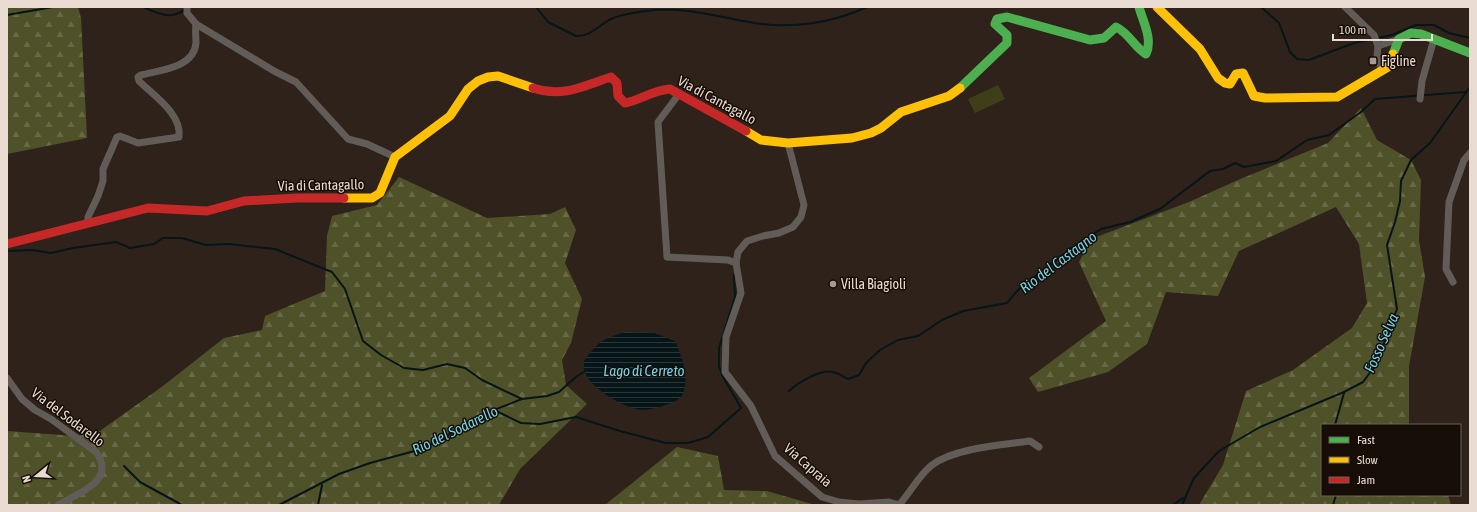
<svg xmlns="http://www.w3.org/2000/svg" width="1477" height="512" viewBox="0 0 1477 512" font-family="'Asap Condensed',sans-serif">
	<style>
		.forest { fill: url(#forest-firs) }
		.pitch { fill: #3e3f18 }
		.water { fill: url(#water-rules) }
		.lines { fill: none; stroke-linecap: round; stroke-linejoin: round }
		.stream { stroke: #061518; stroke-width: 2 }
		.street { stroke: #625c58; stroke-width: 7 }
		.fast { stroke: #4caf50; stroke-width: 9 }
		.slow { stroke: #ffc107; stroke-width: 9 }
		.jam { stroke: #c62828; stroke-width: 9 }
		.poi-dot { fill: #a89a92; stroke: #160d07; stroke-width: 1.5 }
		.labels { text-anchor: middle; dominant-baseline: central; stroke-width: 3; stroke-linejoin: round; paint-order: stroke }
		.poi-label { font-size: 14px; fill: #eadbd2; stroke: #160d07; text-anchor: start }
		.street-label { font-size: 14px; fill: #eadbd2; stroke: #160d07 }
		.water-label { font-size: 15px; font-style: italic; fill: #73d5ea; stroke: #160d07 }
	</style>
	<defs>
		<pattern id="forest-firs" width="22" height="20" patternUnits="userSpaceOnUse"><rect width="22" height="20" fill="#4f5229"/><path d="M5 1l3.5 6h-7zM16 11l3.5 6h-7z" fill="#686a47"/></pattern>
		<pattern id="water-rules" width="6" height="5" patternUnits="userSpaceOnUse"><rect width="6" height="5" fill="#061518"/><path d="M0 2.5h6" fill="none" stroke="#2a3639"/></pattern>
	</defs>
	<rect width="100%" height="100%" fill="#2e221a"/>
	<g class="forest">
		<path d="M7,7h71l3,11 6,120 -80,16z"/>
		<path d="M1361,108l16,32 34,20 10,20 -2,60 6,37 -16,89v59h-87v70h126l3,10h-252l24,-40 23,-74 47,-21 59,-42 15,-25 -8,-59 -23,-37 -97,44 -21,45 -52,-4 -19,52 -39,28 -70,20 -9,-14 77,-57 -27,-59 12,-23 98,-37 49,-22 90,-37z"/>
		<path d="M399,177l88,41 63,-4 15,-7 11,23 -11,33 17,36 -11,44 -9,17 4,25 21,19 -67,65 -21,36h-492v-74l68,5 22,-3 66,-47 61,-48 38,-8 3,-14 60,-25 2,-55 5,-20 45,-11z"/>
		<path d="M677,447l41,9 6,34 43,1 48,14h-210z"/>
	</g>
	<path class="pitch" d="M998,85l7,14 -30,14 -7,-14z"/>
	<path class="water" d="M626,332l28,1 21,8c6,13 14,34 9,50 -2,8 -10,11 -18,14 -7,2 -17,5 -24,5 -18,-2 -49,-20 -57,-37 -2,-4 -1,-9 -1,-12 14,-19 19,-23 42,-29z"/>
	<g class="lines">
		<g class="stream">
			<path d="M143,7c14,6 29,14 42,2"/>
			<path d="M536,7l12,15 28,14c14,1 23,-11 35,-17 10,-5 24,-6 35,-8 38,-5 72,6 108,12 38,6 78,0 113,-16"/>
			<path d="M1261,7l18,16 11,29 7,7 12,1 45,-17 20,-4"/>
			<path d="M7,15l46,-8"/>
			<path d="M1378,38l14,-3 24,-10h18l15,8 21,5"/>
			<path d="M7,251l25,-1 19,3 22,-5 43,-6 14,6 24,-4 9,-6h19l24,7 22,-1 47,5 57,23 13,17 18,52 18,14 23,13 19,2 24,-6 18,4 17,12 40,19"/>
			<path d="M789,391c10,-9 34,-24 47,-18 4,1 8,4 12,6l11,-4 7,-12 14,-13 18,-10 20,-4 24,-16 21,-9 44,-8 11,-13 56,-44 27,-17 29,-7 30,-13 50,-38 13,-2 12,-6 9,4 32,-6 31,-21 22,-5 32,-23 14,-13 90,-7"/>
			<path d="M494,410l27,13 19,1 36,-7 44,14 46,12h22l20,-6 33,-29 -19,-33 -3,-9v-18l16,-51 -1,-22"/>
			<path d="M1335,425l9,-32"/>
			<path d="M124,466l16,16 42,23"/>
			<path d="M279,505l60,-31 31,-11 52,-14 72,-39 28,-11 25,-3 12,-4 18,-16 7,-4"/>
			<path d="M318,505l4,-20"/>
			<path d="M1173,505l10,-7"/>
			<path d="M1182,505l12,-27 25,-27 41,-24 84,-35 19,-10 12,-16 22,-57 -10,-64 8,-23 5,-21 1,-20 10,-21 19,-17 40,-56"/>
			<path d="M1333,505l3,-10"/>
		</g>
		<g class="street">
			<path d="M187,7v6l9,11 78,47 22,11 52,57 19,5 28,13"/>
			<path d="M1345,7l29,28 4,11 -1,11 5,13"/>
			<path d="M1378,46l21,-7"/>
			<path d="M679,94l-21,28 9,135 61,3 8,3"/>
			<path d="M1420,99l2,-18 12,-42"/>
			<path d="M788,143l16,62 -3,12 -8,10 -14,6 -16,3 -16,5 -9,11 -2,11 5,30 -15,44 -1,35 26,34 24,50 47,41 17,5 20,2 30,-2 10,3"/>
			<path d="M88,223v-6l10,-21 5,-15v-12l14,-32 3,-1 18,7 41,-6c3,-23 -25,-41 -40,-56l-1,-4 3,-2c19,-5 53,-7 55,-32 0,-6 -1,-13 0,-19"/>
			<path d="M1453,282l-7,-13 3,-67 15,-42 6,-7"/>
			<path d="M7,378l15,21 13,11 16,9 45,33c21,29 -18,41 -38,53"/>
			<path d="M899,505c12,-13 19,-29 33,-40 22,-17 70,-20 98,-24l9,6"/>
		</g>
		<g class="fast">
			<path d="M1393,54l6,-15 12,-6 10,1 49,19"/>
			<path d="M960,88l47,-45v-8l-12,-11 2,-5 10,-2 83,23 14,-2 12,-11c13,6 18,20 30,27 7,-15 -3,-32 -7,-47"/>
		</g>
		<g class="slow">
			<path d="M1157,7l43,42 18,29 7,5 5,1 6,-10 7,-1 11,23 11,2 72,-1 51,-30 5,-13"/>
			<path d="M746,131l15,9 27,3 64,-5 19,-5 10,-5 20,-16 48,-16 11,-8"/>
			<path d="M344,198h28l8,-5 15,-36 55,-41 18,-27 10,-8 10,-4 10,-1 35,12"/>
		</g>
		<g class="jam">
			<path d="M533,88c30,10 50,-2 78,-11l6,6 1,13 7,7c16,-3 28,-13 45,-14l76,42"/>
			<path d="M7,244l141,-36 59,3 37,-10 53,-3h47"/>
		</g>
	</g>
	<g class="poi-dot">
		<rect x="1369" y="57" width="8" height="8" rx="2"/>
		<circle cx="833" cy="284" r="4"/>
	</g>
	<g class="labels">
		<g class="poi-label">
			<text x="1381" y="61">Figline</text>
			<text x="841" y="284">Villa Biagioli</text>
		</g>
		<g class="street-label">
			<text transform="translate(717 100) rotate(28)">Via di Cantagallo</text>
			<text transform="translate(321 185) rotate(-1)">Via di Cantagallo</text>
			<text transform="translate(68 417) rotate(37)">Via del Sodarello</text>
			<text transform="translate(808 465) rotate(41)">Via Capraia</text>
		</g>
		<g class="water-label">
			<text transform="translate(1058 262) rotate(-37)">Rio del Castagno</text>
			<text transform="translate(1381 343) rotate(-66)">Fosso Selva</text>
			<text x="644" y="370">Lago di Cerreto</text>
			<text transform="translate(455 430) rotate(-26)">Rio del Sodarello</text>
		</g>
	</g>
	<rect width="1477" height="512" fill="none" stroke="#eadbd2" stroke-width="16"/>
	<rect x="1321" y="424" width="140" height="72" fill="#160d07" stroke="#6b5f58"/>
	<rect x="1329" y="437" width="20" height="6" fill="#4caf50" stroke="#6b5f58"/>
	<text x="1357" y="444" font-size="12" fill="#eadbd2">Fast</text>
	<rect x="1329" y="457" width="20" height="6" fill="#ffc107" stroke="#6b5f58"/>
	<text x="1357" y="464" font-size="12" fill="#eadbd2">Slow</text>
	<rect x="1329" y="477" width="20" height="6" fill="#c62828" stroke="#6b5f58"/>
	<text x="1357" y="484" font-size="12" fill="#eadbd2">Jam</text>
	<g transform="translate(36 476) rotate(252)" stroke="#160d07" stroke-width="3" paint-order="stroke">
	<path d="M0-3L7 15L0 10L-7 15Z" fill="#eadbd2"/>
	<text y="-6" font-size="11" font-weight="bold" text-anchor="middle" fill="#eadbd2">N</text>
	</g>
	<path d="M1333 34v6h99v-6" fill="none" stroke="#eadbd2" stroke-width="2"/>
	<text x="1339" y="34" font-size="12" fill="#eadbd2" stroke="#160d07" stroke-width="3" paint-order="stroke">100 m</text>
</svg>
